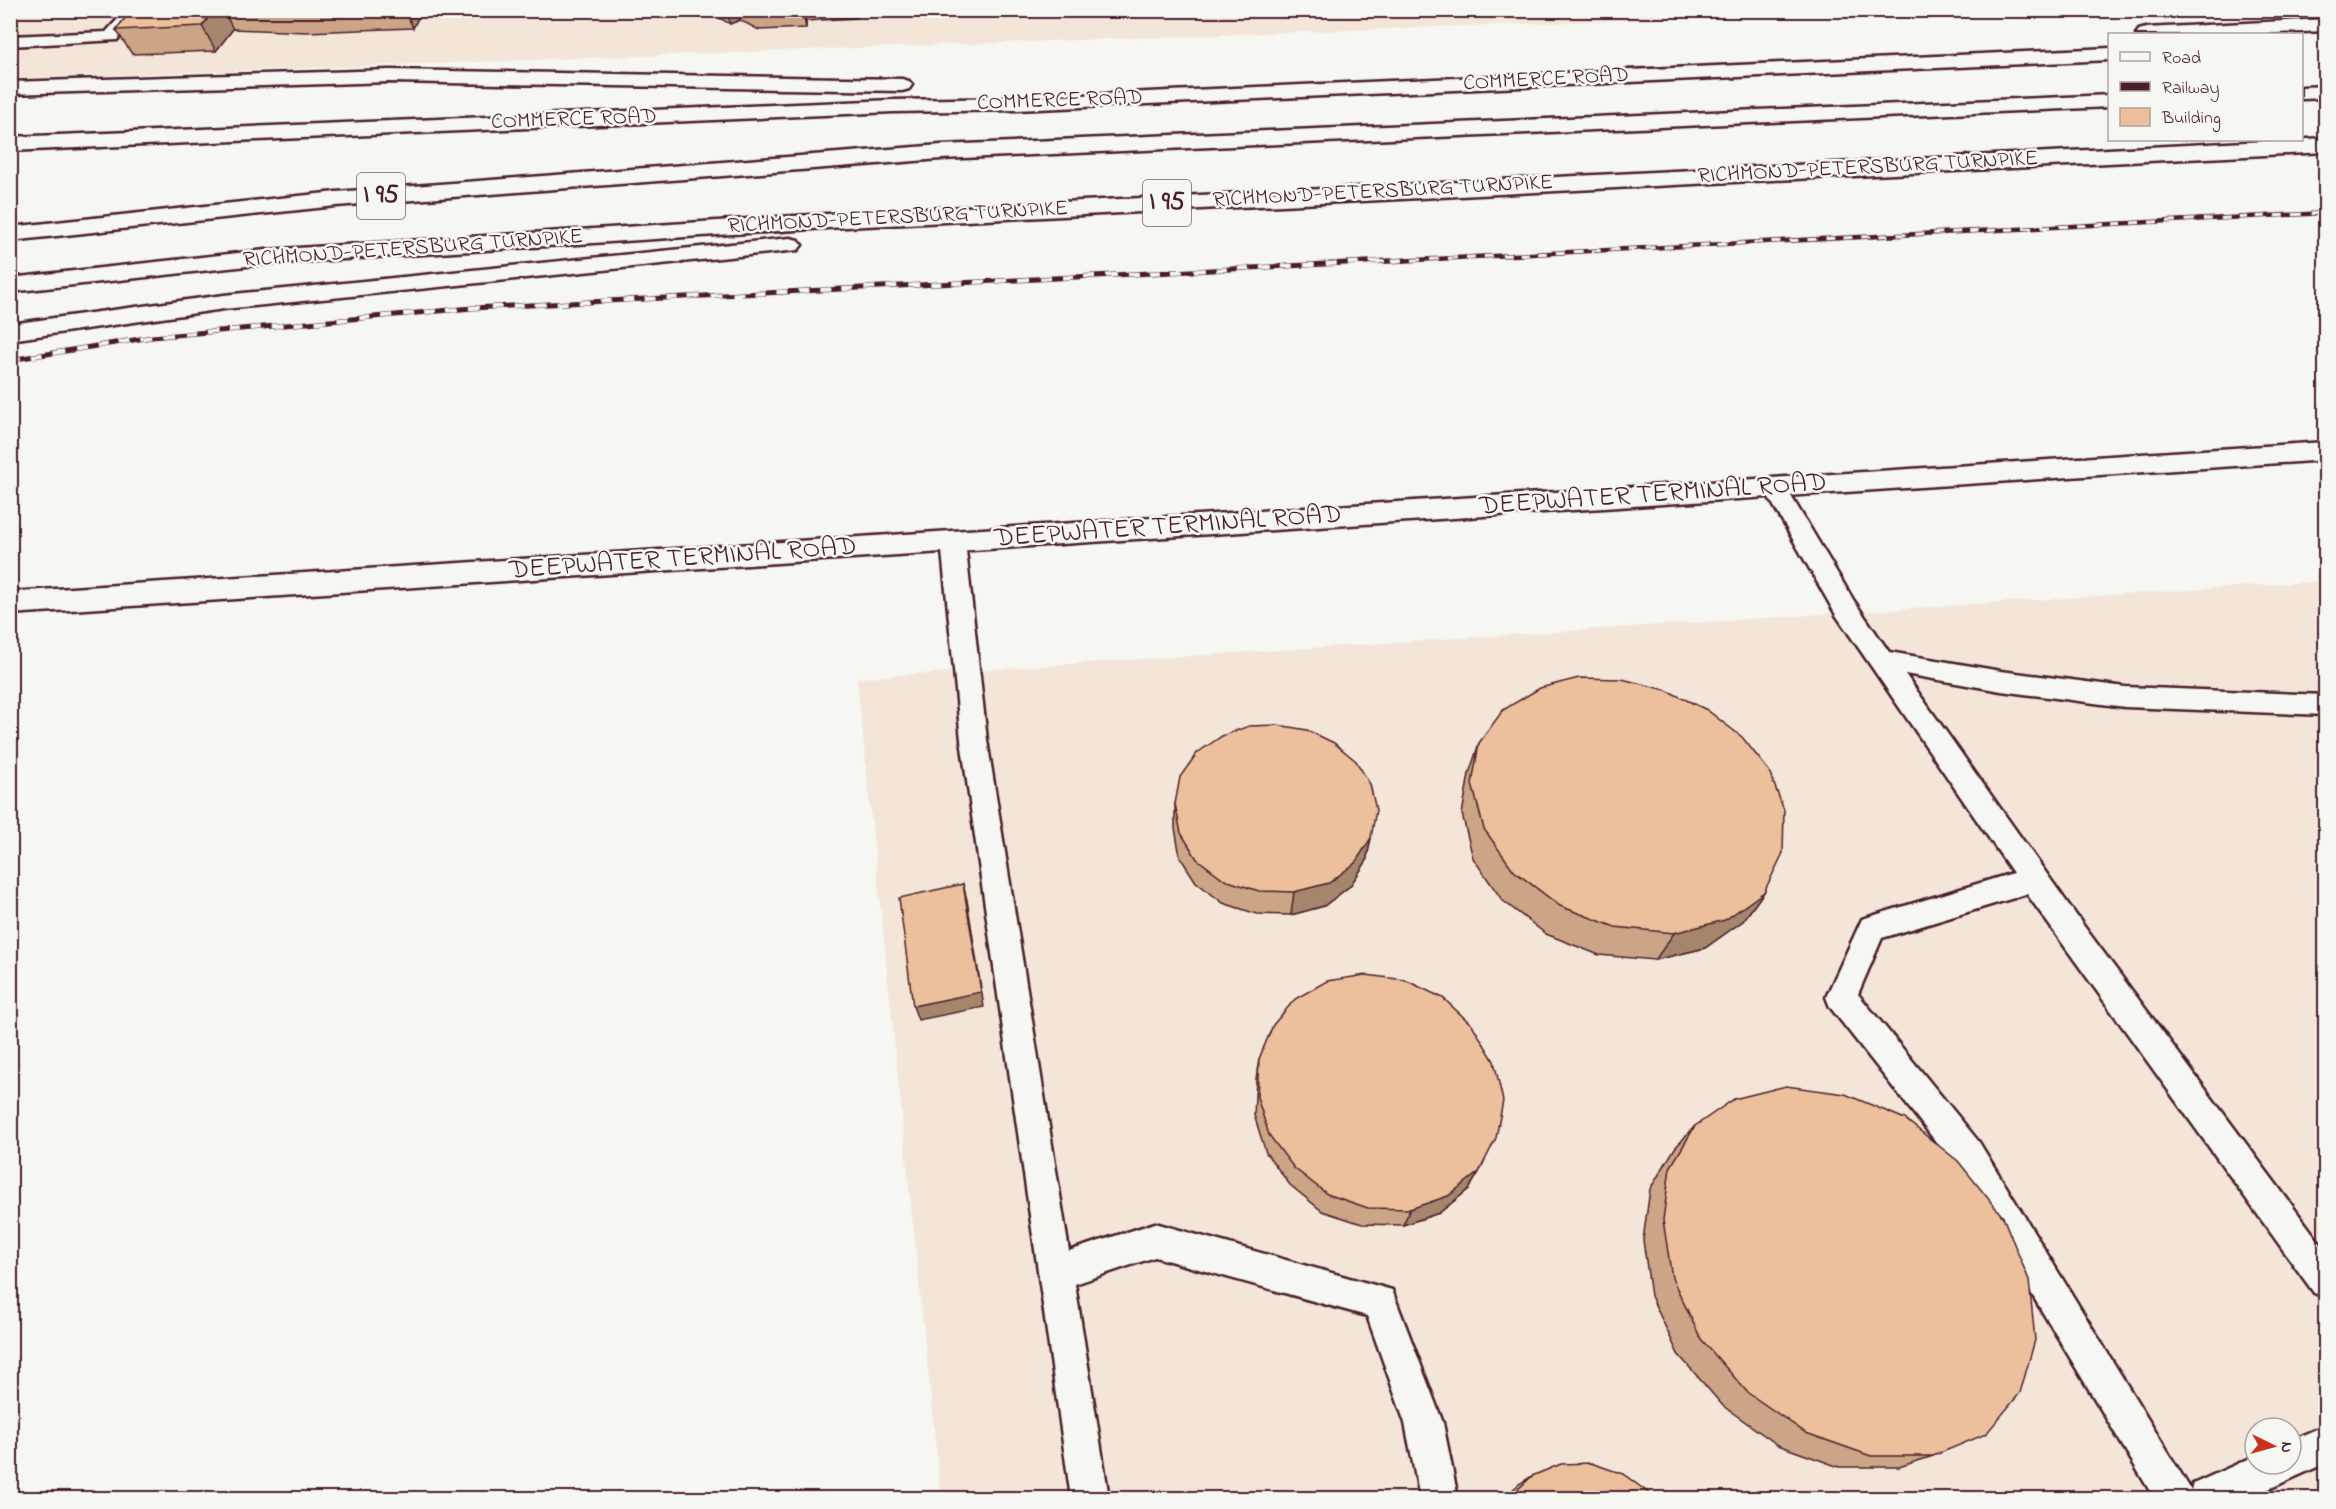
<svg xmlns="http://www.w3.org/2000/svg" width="2336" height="1509" viewBox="0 0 2336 1509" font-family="'Indie Flower',sans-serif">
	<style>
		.built { fill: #f3e6d8; fill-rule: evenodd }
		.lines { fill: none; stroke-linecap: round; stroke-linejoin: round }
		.service-casing { stroke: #4a1f2b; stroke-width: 5 }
		.minor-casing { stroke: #4a1f2b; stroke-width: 5 }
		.secondary-casing { stroke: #4a1f2b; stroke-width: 5 }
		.motorway-casing { stroke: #4a1f2b; stroke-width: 5 }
		.service { fill: #f6f6f2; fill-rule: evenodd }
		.minor { fill: #f6f6f2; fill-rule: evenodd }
		.secondary { fill: #f6f6f2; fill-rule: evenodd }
		.motorway { fill: #f6f6f2; fill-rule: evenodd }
		.rail-far1-casing { stroke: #4a1f2b; stroke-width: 4.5 }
		.rail-casing { stroke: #4a1f2b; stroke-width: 5 }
		.rail-far1 { stroke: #f6f6f2; stroke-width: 3; stroke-dasharray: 9; stroke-linecap: butt }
		.rail { stroke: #f6f6f2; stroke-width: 4; stroke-dasharray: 11; stroke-linecap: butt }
		.wall { fill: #cba586; stroke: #4a1f2b; stroke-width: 1.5 }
		.shaded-wall { fill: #a5866d; stroke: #4a1f2b; stroke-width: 1.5 }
		.building { fill: #ecc09c; stroke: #4a1f2b; stroke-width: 1.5 }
		.labels { text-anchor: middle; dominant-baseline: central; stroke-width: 5; stroke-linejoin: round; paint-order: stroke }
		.far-street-label { font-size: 22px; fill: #4a1f2b; stroke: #f6f6f2 }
		.shield { fill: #f6f6f2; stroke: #7e6067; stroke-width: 1.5 }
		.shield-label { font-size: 26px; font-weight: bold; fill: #4a1f2b }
		.street-label { font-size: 27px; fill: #4a1f2b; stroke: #f6f6f2 }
	</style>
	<rect width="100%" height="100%" fill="#f6f6f2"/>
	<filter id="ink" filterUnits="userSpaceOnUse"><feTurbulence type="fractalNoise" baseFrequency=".0167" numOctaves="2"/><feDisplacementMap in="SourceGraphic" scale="12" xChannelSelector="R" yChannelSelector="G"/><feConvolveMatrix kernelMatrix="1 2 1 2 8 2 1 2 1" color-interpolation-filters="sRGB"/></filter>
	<g filter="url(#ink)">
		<g class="built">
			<path d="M11,10l1862,1 -1862,68z"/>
			<path d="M2325,581v917h-1384l-84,-820zM2255,1428h36v36h-36z"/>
		</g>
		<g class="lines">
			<g class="service-casing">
				<g id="service">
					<path d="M126,10h17l-26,30 -107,6v-10l96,-4z"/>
					<path d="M1774,479l8,2 72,120 35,51 112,19 124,16 201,8v20l-201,-8 -124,-16 -96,-17 178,251 243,326v47l-12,-5 -287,-399 -145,44 -24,56 121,148 212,348 2,-6 62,-28v8h36v-24l35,-15v38l-77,35h-95l-199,-332 -125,-159 -4,-10 36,-78 151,-46 -177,-258 -73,-128 3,-6z"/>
					<path d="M953,533l8,2 4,6 22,199 82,511 86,-28 237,67 51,133 15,75h-38l-15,-75 -38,-107 -212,-59 -80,27 34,214h-38l-110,-758 -20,-199 4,-6z"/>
				</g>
			</g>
			<g class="minor-casing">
				<path id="minor" d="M2326,442v18l-2316,154v-22z"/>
			</g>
			<g class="secondary-casing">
				<g id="secondary">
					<path d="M2326,19v12l-72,3h-118l3,-4 7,-2z"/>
					<path d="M2110,48v12l-1093,50 -124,2 -883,39v-14l883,-37 124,-2z"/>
					<path d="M390,70l512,9 7,2 3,4 -3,4 -7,2 -512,-9 -380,12v-12z"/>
				</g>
			</g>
			<g class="motorway-casing">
				<g id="motorway">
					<path d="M2326,86v12l-24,1v-12z"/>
					<path d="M2110,95v12l-1169,52 -605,47 -326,35v-14l326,-35 605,-47z"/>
					<path d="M2326,138v14l-1499,76 -561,36 -256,28v-14l256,-28 561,-36z"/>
					<path d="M790,238l8,2 4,5 -4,5 -574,59 -214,31v-16l214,-29z"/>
				</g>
			</g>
			<use href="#service" class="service"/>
			<use href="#minor" class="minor"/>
			<use href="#secondary" class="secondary"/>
			<use href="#motorway" class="motorway"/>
			<g class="rail-far1-casing">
				<path id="rail-far1" d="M1376,262l950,-49"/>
			</g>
			<g class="rail-casing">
				<path id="rail" d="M10,360l142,-23 320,-29 933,-48"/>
			</g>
			<use href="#rail-far1" class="rail-far1"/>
			<use href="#rail" class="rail"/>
		</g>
		<g class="wall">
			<path d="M131,10h291l-9,18 -107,4 -73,-3 -17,22 -84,3 -16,-24z"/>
			<path d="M705,10h154l-3,8 -50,3v7l-47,2 -19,-10 -10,4z"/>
			<path d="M1479,743l285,149 -21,29 -38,27 -50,12 -56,-5 -53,-21 -44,-34 -29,-42 -11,-44 7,-40z"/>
			<path d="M1175,804l196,34 -5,24 -16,24 -26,20 -33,9 -34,-1 -34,-11 -27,-21 -16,-25 -5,-29z"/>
			<path d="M1259,1059l220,113 -10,17 -30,24 -36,12 -41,-1 -40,-13 -32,-26 -24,-32 -12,-38 2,-36z"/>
			<path d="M1695,1126l238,330 -34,11h-60l-61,-22 -55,-39 -45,-52 -27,-58 -8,-56 7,-51 25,-41z"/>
			<path d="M1532,1476l123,22h-152l16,-14z"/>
		</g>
		<g class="shaded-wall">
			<path d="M214,10h9l10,19 -17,22 -14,-25z"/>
			<path d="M405,10h17l-9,18z"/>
			<path d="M727,10h11l2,10 -10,4z"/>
			<path d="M802,10h2l2,11v7z"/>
			<path d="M855,10h4l-3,8z"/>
			<path d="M1371,838l-5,24 -16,24 -26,20 -33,9 3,-23z"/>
			<path d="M963,884l4,16 17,107 -66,13 -5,-14z"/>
			<path d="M1764,892l-21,29 -38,27 -50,12 19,-27z"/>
			<path d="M1479,1172l-10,17 -30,24 -36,12 7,-16z"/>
		</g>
		<g class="building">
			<path d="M131,10h83l-12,16 -86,4z"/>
			<path d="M1579,678l43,1 44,11 41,20 35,27 27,34 15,39 -1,43 -19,39 -39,28 -51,13 -59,-6 -55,-21 -46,-35 -30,-42 -12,-45 7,-41 24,-33 37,-22z"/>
			<path d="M1278,725l29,5 27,13 22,18 14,23 6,26 -5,28 -16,25 -26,20 -35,9 -35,-1 -34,-11 -28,-21 -16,-26 -6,-29 5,-27 17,-24 25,-17 27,-10z"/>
			<path d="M963,884l18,108 -68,14 -14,-108z"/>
			<path d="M1366,975l39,5 38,18 30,28 21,35 9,40 -7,37 -17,34 -31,24 -38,13 -42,-1 -41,-14 -33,-26 -25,-33 -12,-38 2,-38 14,-34 22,-26 32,-18z"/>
			<path d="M1786,1086l59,8 60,25 53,42 45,56 26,63 6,60 -15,53 -34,41 -53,22h-62l-65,-23 -58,-40 -47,-54 -29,-61 -9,-58 7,-52 25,-42 39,-27z"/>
			<path d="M1591,1463l32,11 30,22 2,2h-146l23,-22 29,-12z"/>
		</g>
	</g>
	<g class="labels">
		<g class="far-street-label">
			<text transform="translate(1546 80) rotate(-3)">COMMERCE ROAD</text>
			<text transform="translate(1060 101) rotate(-2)">COMMERCE ROAD</text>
			<text transform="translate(574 120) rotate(-2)">COMMERCE ROAD</text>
			<text transform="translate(1868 168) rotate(-3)">RICHMOND-PETERSBURG TURNPIKE</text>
			<text transform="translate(1383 192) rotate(-3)">RICHMOND-PETERSBURG TURNPIKE</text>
			<text transform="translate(898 218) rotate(-3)">RICHMOND-PETERSBURG TURNPIKE</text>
			<text transform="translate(413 249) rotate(-4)">RICHMOND-PETERSBURG TURNPIKE</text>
		</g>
		<g class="shield">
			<rect x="357" y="173" width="48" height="46" rx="4.5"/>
			<rect x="1143" y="180" width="48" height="46" rx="4.5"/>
		</g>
		<g class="shield-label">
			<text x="381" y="196">I 95</text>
			<text x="1167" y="203">I 95</text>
		</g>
		<g class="street-label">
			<text transform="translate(1653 495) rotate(-4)">DEEPWATER TERMINAL ROAD</text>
			<text transform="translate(1168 527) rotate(-4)">DEEPWATER TERMINAL ROAD</text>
			<text transform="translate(683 559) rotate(-4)">DEEPWATER TERMINAL ROAD</text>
		</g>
	</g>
	<rect width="2336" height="1509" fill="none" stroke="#f6f6f2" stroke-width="36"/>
	<rect x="18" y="18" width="2300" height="1473" fill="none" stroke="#4a1f2b" stroke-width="2" filter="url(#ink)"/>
	<rect x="2108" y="33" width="195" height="108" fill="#f6f6f2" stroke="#b1a0a2" stroke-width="1.5"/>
	<rect x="2120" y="52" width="30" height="9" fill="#f6f6f2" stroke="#b1a0a2" stroke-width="1.5"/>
	<text x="2162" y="63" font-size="18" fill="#4a1f2b">Road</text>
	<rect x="2120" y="82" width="30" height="9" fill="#4a1f2b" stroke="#b1a0a2" stroke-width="1.5"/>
	<text x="2162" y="93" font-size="18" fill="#4a1f2b">Railway</text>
	<rect x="2120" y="108" width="30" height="18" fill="#ecc09c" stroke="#b1a0a2" stroke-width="1.5"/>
	<text x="2162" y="123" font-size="18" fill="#4a1f2b">Building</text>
	<g transform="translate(2273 1446) rotate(95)"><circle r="28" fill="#f6f6f2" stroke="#b1a0a2" stroke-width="1.5"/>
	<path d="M0-4.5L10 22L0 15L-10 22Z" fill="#c8321e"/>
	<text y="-9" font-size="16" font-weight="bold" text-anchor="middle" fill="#4a1f2b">N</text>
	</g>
</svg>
